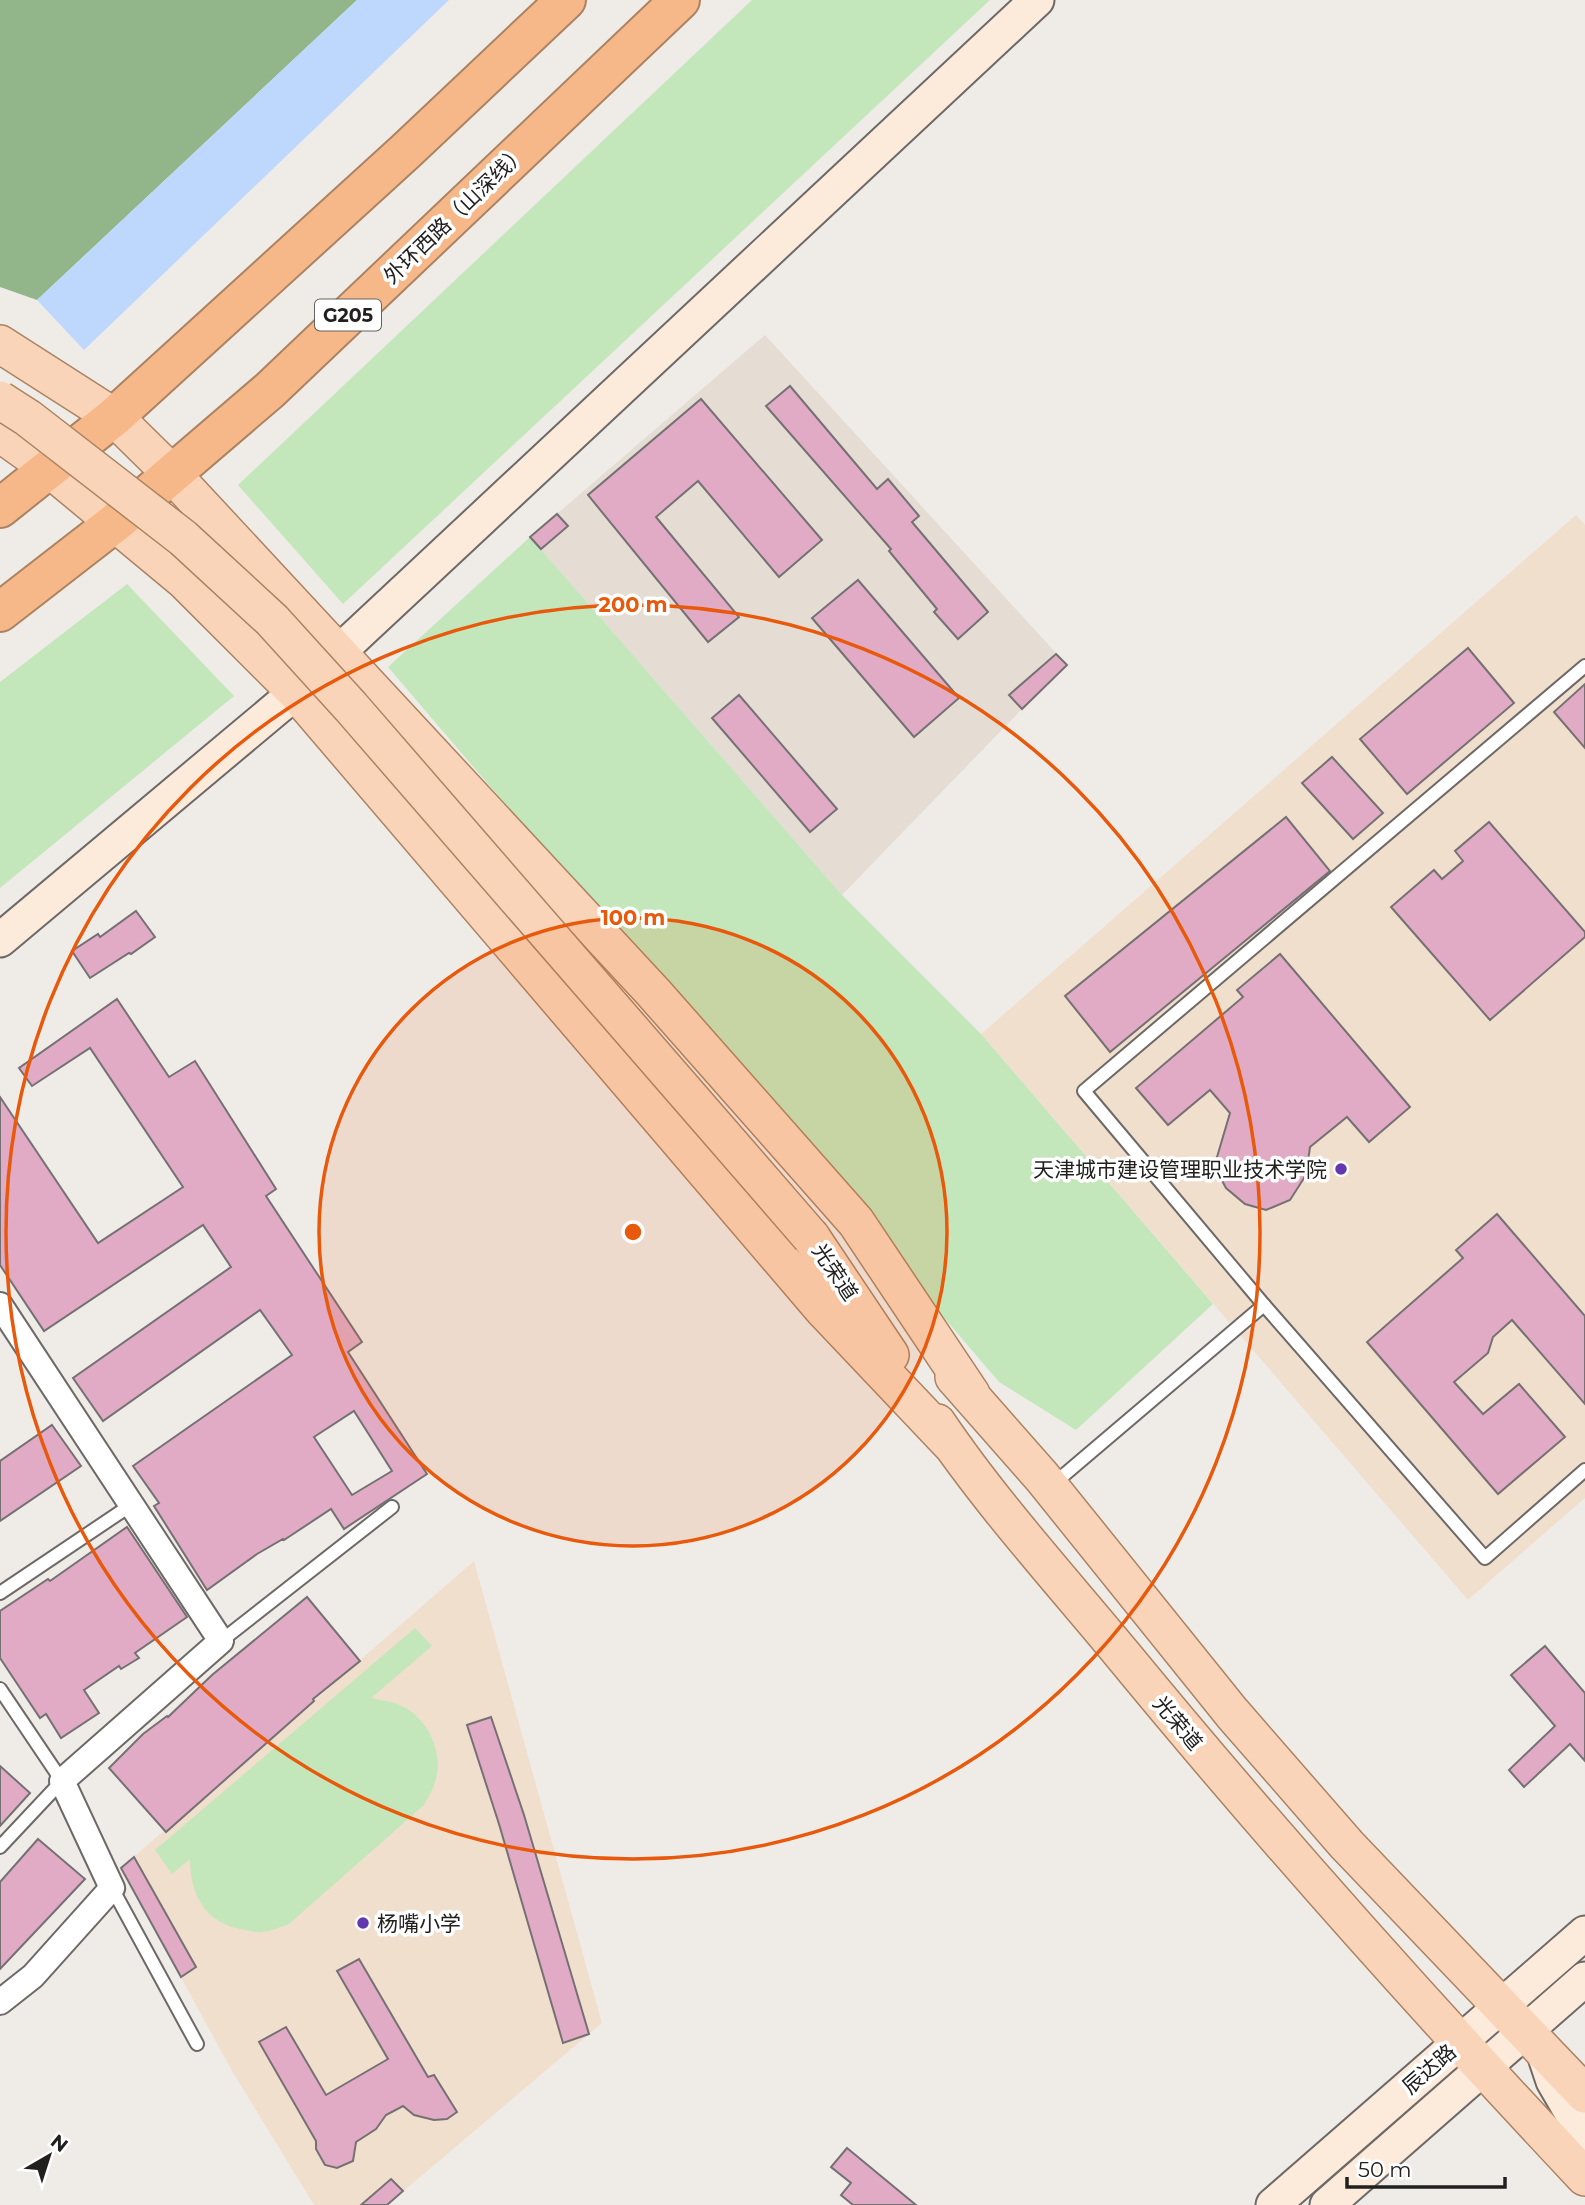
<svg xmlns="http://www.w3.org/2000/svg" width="1585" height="2205" viewBox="0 0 1585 2205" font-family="Montserrat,'Noto Sans SC',sans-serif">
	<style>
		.built { fill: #e5dcd4 }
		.education { fill: #f1dfce }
		.green { fill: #c3e6bb }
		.forest { fill: #92b68a }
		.water { fill: #bed7fc }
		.building { fill: #e1abc6; stroke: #757173; stroke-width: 2; fill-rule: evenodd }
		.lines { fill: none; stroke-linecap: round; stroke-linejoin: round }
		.lane-casing { stroke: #6c6967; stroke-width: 16 }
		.street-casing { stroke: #6c6967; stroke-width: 28 }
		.secondary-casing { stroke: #6c6967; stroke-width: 37 }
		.primary-casing { stroke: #ab8363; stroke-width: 40 }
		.highway-casing { stroke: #ab8363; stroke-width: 42 }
		.lane { stroke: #fff; stroke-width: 12 }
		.street { stroke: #fff; stroke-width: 24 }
		.secondary { stroke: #fceadb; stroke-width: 33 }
		.primary { stroke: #fad4b8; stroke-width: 37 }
		.highway { stroke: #f6b888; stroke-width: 38 }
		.primary-bridge-casing { stroke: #ab8363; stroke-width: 40; stroke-linecap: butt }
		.primary-bridge { stroke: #fad4b8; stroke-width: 37 }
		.ring { fill: none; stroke: #e8590c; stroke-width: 3.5 }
		.poi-dot { fill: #6337af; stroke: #fff; stroke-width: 2.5 }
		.labels { text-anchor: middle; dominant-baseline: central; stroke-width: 7; stroke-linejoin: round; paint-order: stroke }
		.shield { fill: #fff; stroke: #646362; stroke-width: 2 }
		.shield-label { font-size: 19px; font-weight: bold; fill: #21201f }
		.street-label { font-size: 21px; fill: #21201f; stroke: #fff }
		.poi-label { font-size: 21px; fill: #21201f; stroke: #fff; text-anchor: end }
		.centre { fill: #e8590c; stroke: #fff; stroke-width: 3.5 }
		.ring-label { font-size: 21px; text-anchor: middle; font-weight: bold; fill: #e8590c; stroke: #fff; stroke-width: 7; stroke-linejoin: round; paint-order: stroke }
	</style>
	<rect width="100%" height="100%" fill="#efece8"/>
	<path class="built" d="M765,335l302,330 -45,44 -180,186 -312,-358z"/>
	<g class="education">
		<path d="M1576,515l9,10v973l-117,102 -487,-566z"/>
		<path d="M474,1561l128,462 -215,182h-73l-82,-134 -111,-203z"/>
	</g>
	<g class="green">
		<path d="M752,0h238l-647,604 -105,-119z"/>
		<path d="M530,537l312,358 139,139 232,270 -137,126 -77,-48 -611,-715z"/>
		<path d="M127,584l107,112 -234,192v-206z"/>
		<path d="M415,1628l17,18 -61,52c8,2 18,3 26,6 31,12 49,50 37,81 -2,7 -7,14 -10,20l-135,119c-8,3 -18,7 -27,8 -5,1 -11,-1 -17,-2 -39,-6 -55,-34 -55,-71l-18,15 -17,-24z"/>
	</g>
	<path class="forest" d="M0,0h357l-320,300 -37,-13z"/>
	<path class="water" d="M357,0h92l-365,350 -47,-50z"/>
	<g class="building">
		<path d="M790,386l87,103 11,-10 31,37 -7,6 76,90 -30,27 -24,-27 3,-3 -48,-58 2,-2 -125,-143z"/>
		<path d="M701,399l121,141 -43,37 -81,-96 -42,36 83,100 -31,25 -120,-147z"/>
		<path d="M557,514l11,12 -27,23 -11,-12z"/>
		<path d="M858,580l101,118 -45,39 -102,-119z"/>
		<path d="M1468,648l46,55 -107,91 -47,-55z"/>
		<path d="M1056,654l11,11 -45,44 -13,-14z"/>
		<path d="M1585,684v64l-31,-36z"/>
		<path d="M739,695l98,114 -27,23 -98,-114z"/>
		<path d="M1332,757l51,56 -30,26 -51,-56z"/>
		<path d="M1286,817l44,54 -220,181 -45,-56z"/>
		<path d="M1489,822l96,110v5l-95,83 -99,-113 43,-37 8,9 21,-18 -8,-10z"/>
		<path d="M136,911l19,26 -24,17 -2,-1 -39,25 -18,-27 26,-17 2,3z"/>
		<path d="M1280,954l130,153 -41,35 -22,-25 -37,30 -4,28 -16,25 -24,10 -21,-6 -19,-16 -8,-15 -1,-16 13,-44 -20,-23 -42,35 -32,-37 107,-91 -6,-7z"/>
		<path d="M117,999l52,78 26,-16 81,128 -10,7 96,146 -14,10 79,122 -83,55 -13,-20 -47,31 -1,-1 -26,15 -50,36 -53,-84 5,-3 -26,-37 159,-111 -32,-45 -157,111 -30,-43 158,-111 -28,-42 -159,106 -44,-66v-168l98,146 85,-56 -93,-139 -58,38 -13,-18zM354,1411l38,60 -40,24 -38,-58z"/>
		<path d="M1497,1214l88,102v88l-73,-84 -19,17 -5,16 -34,29 29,32 36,-30 46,53 -67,57 -131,-152 96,-84 -7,-8z"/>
		<path d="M52,1425l29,41 -81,55v-60z"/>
		<path d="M127,1527l60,90 -52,36 4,5 -18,11 -2,-3 -35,24 15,23 -38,25 -15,-24 -6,4 -40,-60v-47l48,-32 2,2z"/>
		<path d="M307,1597l53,64 -47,38 1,2 -148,131 -57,-64 34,-34 24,-18 1,1 44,-42z"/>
		<path d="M1545,1646l40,47v68l-15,-17 -46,43 -15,-17 46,-44 -44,-51z"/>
		<path d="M491,1717l33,98 65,219 -26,9 -64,-219 -32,-99z"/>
		<path d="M0,1766l30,27 -30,33z"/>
		<path d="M38,1839l47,40 -85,90v-87z"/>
		<path d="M134,1857l62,110 -15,10 -60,-109z"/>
		<path d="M359,1959l69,118 6,-2 23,37 -10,7 -13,1 -20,-5 -11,-9 -17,9 -10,14 -20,13 -3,19 -16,7 -12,-3 -9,-16v-8l-57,-99 27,-15 40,68 62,-36 -51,-88z"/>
		<path d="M847,2148l69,57h-63l-12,-10 10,-12 -20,-16z"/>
		<path d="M391,2179l12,12 -16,14h-26z"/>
	</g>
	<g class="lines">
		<g class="lane-casing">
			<g id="lane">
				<path d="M1585,666l-501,425 180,214 221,253 100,-88"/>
				<path d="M1051,1486l213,-181"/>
				<path d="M0,1593l131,-88"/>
				<path d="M221,1641l171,-134"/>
				<path d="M0,1689l62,92 -62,66"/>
				<path d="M112,1888l85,156"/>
			</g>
		</g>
		<g class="street-casing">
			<path id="street" d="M0,1305l221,336 -159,140 50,107 -79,88 -33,26"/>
		</g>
		<g class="secondary-casing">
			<g id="secondary">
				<path d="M0,940l296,-248 741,-692"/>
				<path d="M1545,2057l8,24 32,55"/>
				<path d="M1273,2205l312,-272"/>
				<path d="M1327,2205l258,-226"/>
			</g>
		</g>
		<g class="primary-casing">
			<g id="primary">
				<path d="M0,344l114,73 57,56 482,519 203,230 115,172"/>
				<path d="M0,433l49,35 135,112 112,112 527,617 127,134"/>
				<path d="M811,1237l79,118"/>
				<path d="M954,1377l88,100 190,236 115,132 238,249"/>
				<path d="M937,1423c54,80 123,156 185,231 148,180 303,353 463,523"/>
			</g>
		</g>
		<g class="highway-casing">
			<g id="highway">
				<path d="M0,508l114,-91 292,-266 160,-151"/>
				<path d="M0,612l116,-90 154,-132 410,-390"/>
			</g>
		</g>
		<use href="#lane" class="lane"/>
		<use href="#street" class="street"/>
		<use href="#secondary" class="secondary"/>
		<use href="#primary" class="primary"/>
		<use href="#highway" class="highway"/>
		<g class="primary-bridge-casing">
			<path id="primary-bridge" d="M0,400l28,18 155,120 89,82 79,87 460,530"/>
		</g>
		<use href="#primary-bridge" class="primary-bridge"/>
	</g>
	<circle cx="633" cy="1232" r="314" fill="#e8590c" fill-opacity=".12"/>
	<g class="ring">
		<circle cx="633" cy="1232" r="314"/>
		<circle cx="633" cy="1232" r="627"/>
	</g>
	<g class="poi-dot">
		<circle cx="1341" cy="1169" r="7"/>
		<circle cx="363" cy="1923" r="7"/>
	</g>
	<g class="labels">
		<rect class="shield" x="315" y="299.5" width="66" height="31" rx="5"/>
		<g class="shield-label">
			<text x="348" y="315">G205</text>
		</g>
		<g class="street-label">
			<text transform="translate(455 214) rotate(-44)">外环西路（山深线）</text>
			<text transform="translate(835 1272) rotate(56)">光荣道</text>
			<text transform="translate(1178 1723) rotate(50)">光荣道</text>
			<text transform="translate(1429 2069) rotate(-41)">辰达路</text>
		</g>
		<g class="poi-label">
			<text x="1327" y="1169">天津城市建设管理职业技术学院</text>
			<text x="377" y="1923" text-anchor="start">杨嘴小学</text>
		</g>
	</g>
	<circle cx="633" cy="1232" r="10" class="centre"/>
	<g class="ring-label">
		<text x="633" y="612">200 m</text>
		<text x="633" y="925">100 m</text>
	</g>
	<g transform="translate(49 2156) rotate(39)" stroke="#ffffff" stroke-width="5" paint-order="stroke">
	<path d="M0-5L12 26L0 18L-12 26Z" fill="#21201f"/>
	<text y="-10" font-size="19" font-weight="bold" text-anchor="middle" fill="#21201f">N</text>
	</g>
	<path d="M1347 2177v10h158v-10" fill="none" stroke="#21201f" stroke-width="3.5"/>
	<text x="1358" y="2177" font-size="21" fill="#21201f" stroke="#ffffff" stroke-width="5" paint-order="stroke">50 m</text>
</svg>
